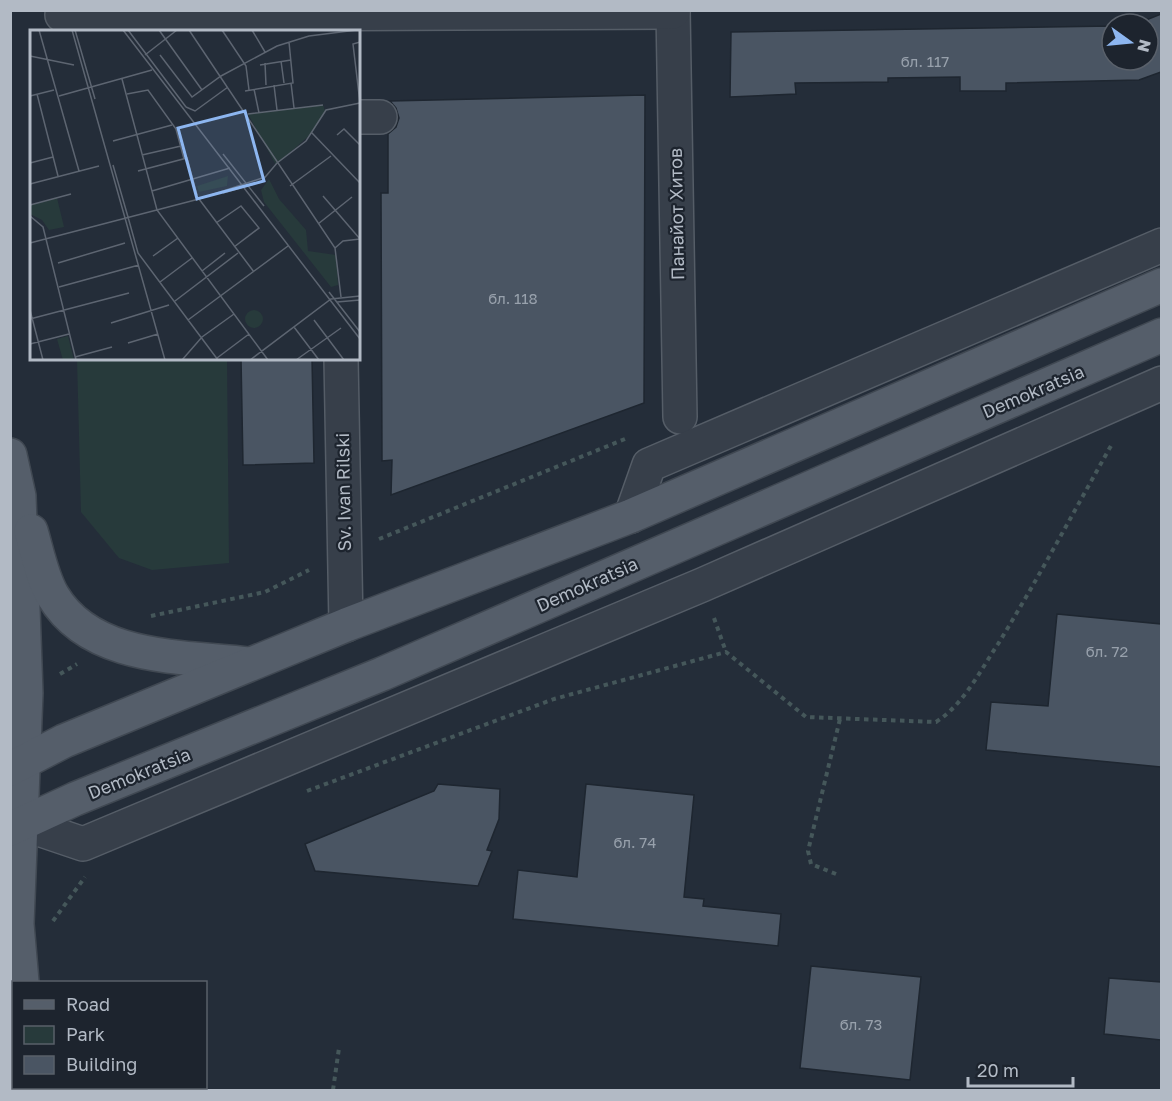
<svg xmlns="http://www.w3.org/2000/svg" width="1172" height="1101" viewBox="0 0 1172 1101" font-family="'Golos Text',sans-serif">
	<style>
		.green { fill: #273a3b }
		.building { fill: #4a5563; stroke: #1e2630; stroke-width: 1.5 }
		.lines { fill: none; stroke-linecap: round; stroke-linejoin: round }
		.minor-casing { stroke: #555d67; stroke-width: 36 }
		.major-casing { stroke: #404852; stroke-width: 36 }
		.path { stroke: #45575a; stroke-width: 4; stroke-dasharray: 4.5 4.5; stroke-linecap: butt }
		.minor { stroke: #373f4a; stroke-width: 33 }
		.major { stroke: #555e6a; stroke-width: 33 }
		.labels { text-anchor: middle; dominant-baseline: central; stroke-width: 4.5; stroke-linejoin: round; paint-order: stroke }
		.number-label { font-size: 15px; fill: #98a1ac }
		.street-label { font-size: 18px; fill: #b2bac5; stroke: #1d242e }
		.inset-road { fill: none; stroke: #5d6571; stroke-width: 1.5 }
		.view { fill: #8db6f0; fill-opacity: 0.15; stroke: #8db6f0; stroke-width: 3 }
		.inset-edge { fill: none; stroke: #b2bac5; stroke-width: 3 }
	</style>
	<rect width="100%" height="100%" fill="#242d39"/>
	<path class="green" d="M77,359h150l2,204 -77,7 -33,-12 -38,-46z"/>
	<g class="building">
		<path d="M1161,14v58l-22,8 -133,3v8h-46v-14l-72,1v4l-93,1 1,11 -66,3 1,-65 381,-6v34h36v-36h-12z"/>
		<path d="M645,95l-1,308 -253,92 1,-35 -10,1 -1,-268h7v-59l8,-7 3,-9 -3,-10 -6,-7z"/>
		<path d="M241,358h71l2,105 -71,2z"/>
		<path d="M1057,614l104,10v143l-175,-17 5,-48 57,4z"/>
		<path d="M438,784l62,5 -1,30 -12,31 5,1 -14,35 -163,-15 -10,-27 129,-53z"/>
		<path d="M586,784l108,11 -10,102 20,2 -1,7 78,8 -3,32 -265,-27 5,-49 59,7z"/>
		<path d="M811,966l110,11 -11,103 -110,-12z"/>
		<path d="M1109,978l52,4v58l-57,-6z"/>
	</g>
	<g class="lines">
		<g class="minor-casing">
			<g id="minor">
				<path d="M673,10l7,407"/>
				<path d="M62,15l611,-3"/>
				<path d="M358,117h22"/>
				<path d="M341,358l5,267"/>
				<path d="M631,516l18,-51 513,-220"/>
				<path d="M21,823l62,21 619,-259 460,-202"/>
			</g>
		</g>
		<g class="major-casing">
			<g id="major">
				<path d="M10,455l9,41 7,197 -9,231 5,58"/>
				<path d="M31,531c6,20 11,47 22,65 39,65 130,60 196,68"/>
				<path d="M10,769l54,-28 282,-116 285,-109 531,-231"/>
				<path d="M10,829l65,-30 307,-125 780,-339"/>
				<path d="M10,1084l5,6"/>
				<path d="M46,1088v2"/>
			</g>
		</g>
		<g class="path">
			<path d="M379,539l246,-100"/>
			<path d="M151,616l114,-24 44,-22"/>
			<path d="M714,618l12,34"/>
			<path d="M60,674l17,-10"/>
			<path d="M307,791l247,-92 172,-47 80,65 130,5c28,-18 44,-51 62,-78 40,-65 76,-133 114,-200"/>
			<path d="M836,874l-25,-10 -3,-13 32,-132"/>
			<path d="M53,921l32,-44"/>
			<path d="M333,1090l6,-42"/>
		</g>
		<use href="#minor" class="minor"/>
		<use href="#major" class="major"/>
	</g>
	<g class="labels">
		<g class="number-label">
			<text x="925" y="61">бл. 117</text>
			<text x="513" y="298">бл. 118</text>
			<text x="1107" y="651">бл. 72</text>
			<text x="635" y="842">бл. 74</text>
			<text x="861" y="1024">бл. 73</text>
		</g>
		<g class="street-label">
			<text transform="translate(676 214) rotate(-91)">Панайот Хитов</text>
			<text transform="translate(1033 391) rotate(-23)">Demokratsia</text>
			<text transform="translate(343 492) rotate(-91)">Sv. Ivan Rilski</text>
			<text transform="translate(587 584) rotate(-24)">Demokratsia</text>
			<text transform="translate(139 773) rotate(-22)">Demokratsia</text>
		</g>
	</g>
	<g transform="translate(30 30)">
		<rect width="330" height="330" fill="#242d39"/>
		<path d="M293,75l2,6 -13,22 -36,32 -28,-51zM198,146l-1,10 -28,6 -2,-6zM239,149l10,20 27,31 2,21 28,4 2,30 -7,2 -67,-85 -3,-12zM27,168l7,29 -15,3 -7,-10 -12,-6v-9zM215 289a9 9 0 1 1 18 0a9 9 0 1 1-18 0ZM38,306l6,24h-11l-6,-21z" fill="#273a3b"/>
		<path class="inset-road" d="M9,0l40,141M42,0l53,188M45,0l20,69M93,0l237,309M98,0l58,77M129,0l43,60M159,0l146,218 6,49M192,0l24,36 3,24M222,0l13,22M115,25l32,-25M130,25l32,42 29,-21 56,-30 32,-10 48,-6M0,26l44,9M251,31l3,22M235,33l1,22M230,35l31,-5M92,49l35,131 111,150M261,53l3,25M244,55l3,25M224,59l5,24M215,61l48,-8 -4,-41M7,64l21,82M97,64l21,-4 28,39 8,30M0,66l24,-6M29,66l93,-26M330,73l-7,-59 7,-2M156,77l9,4 33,-24M218,84l75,-9M282,103l48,50M307,105l7,-6 16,16M83,111l59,-16M193,124l41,52M112,125l39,-9M0,133l23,-6M83,135l15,52M108,141l49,-13 10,37M0,154l69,-18M260,156l41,-30M122,161l78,-23M193,163l38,-11 16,-19 29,-22 20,-31 34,-7M293,166l37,43M169,169l55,73M0,175l41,-11M0,186l13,11 33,133M98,187l10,36 80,107M95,188l40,142M186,193l25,-17 18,22 -25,19M288,194l34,-27M0,213l169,-44 66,-22M305,218l8,-7 17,-2M123,226l25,-18M28,233l67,-20M172,241l23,-18M130,252l32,-24M29,257l80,-22M299,262l31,40M145,271l63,-48M307,272l23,-2M0,280l13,50M0,289l99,-26M158,290l100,-74M284,290l30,40M81,293l58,-18M264,297l25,33M98,313l30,-9M0,314l39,-10M45,327l37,-10M187,328l32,-24M152,330l20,-23 32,-23M220,330l81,-61 29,-3M266,330l45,-32"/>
		<path class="view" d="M215,81l19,70 -67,18 -19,-71z"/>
		<rect width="330" height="330" class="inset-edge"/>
	</g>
	<rect width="1172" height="1101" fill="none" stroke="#b2bac5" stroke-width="24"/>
	<rect x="12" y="981" width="195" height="108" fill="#1d242e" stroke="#59606a" stroke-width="1.5"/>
	<rect x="24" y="1000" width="30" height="9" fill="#555e6a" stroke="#59606a" stroke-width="1.5"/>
	<text x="66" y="1011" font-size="18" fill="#b2bac5">Road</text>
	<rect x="24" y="1026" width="30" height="18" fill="#273a3b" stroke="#59606a" stroke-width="1.5"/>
	<text x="66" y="1041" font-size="18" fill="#b2bac5">Park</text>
	<rect x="24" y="1056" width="30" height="18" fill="#4a5563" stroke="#59606a" stroke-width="1.5"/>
	<text x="66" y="1071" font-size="18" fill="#b2bac5">Building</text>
	<g transform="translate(1130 42) rotate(105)"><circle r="28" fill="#1d242e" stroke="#59606a" stroke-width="1.5"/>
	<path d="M0-4.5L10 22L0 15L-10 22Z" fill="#8db6f0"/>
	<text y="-9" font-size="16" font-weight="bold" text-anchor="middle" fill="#b2bac5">N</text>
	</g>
	<path d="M968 1077v9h105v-9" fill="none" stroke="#b2bac5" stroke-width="3"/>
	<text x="977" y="1077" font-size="18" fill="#b2bac5" stroke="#1d242e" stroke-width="4.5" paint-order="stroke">20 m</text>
</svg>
